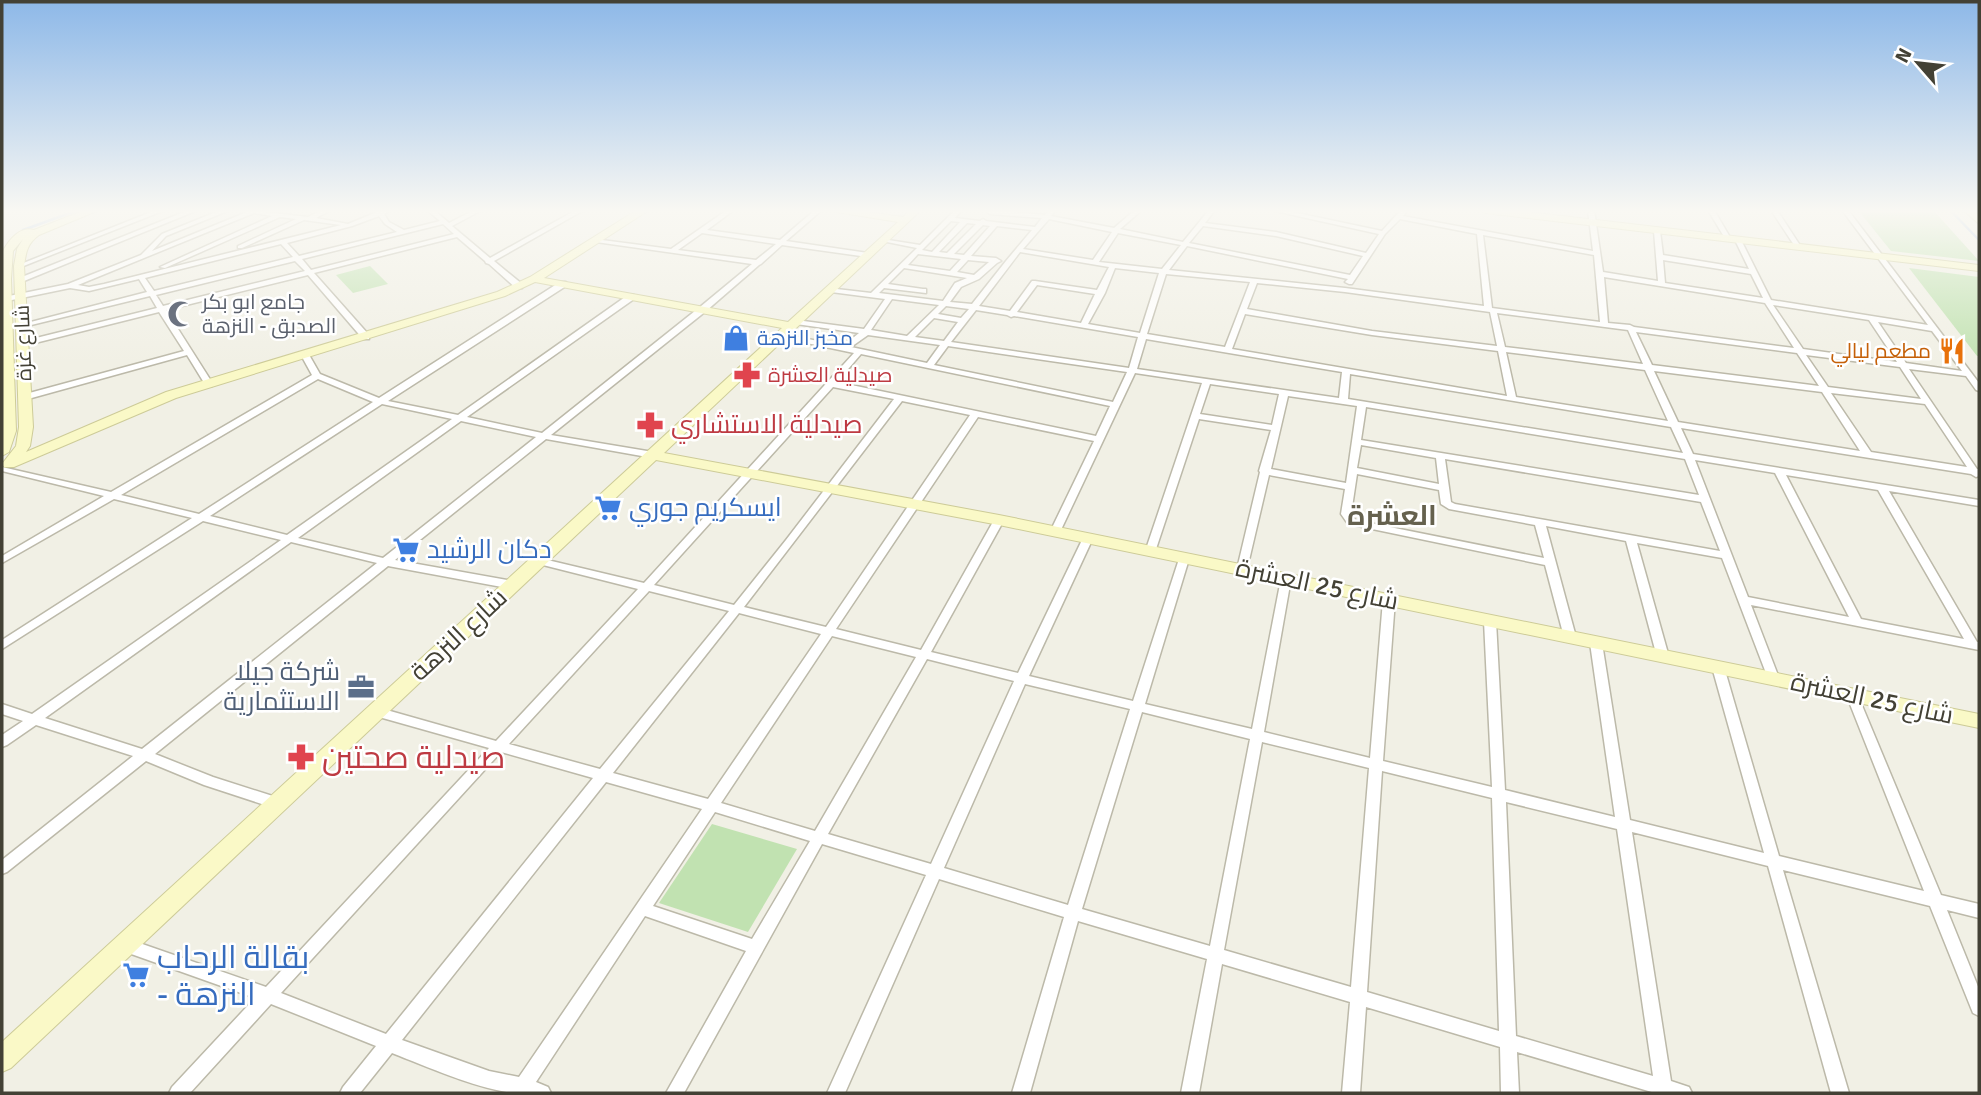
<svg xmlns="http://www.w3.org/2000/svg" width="1981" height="1095" viewBox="0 0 1981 1095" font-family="Signika,Cairo,sans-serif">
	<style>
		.green { fill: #c1e2b1 }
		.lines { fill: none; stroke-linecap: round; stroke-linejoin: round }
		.stream { stroke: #a6bfe9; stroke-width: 2.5 }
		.street-casing { stroke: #bcb9a9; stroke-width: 3 }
		.secondary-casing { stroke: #cdcb98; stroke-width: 2 }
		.street { fill: #fff; fill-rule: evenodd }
		.secondary { fill: #faf9c7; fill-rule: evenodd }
		.labels { text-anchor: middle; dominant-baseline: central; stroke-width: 5; stroke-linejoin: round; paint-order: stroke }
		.far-worship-label { font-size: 21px; fill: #5b616d; stroke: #fff; text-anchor: start }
		.far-shop-label { font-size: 21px; fill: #366cbe; stroke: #fff; text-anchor: start }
		.far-street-label { font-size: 21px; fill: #434135; stroke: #fff }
		.far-food-label { font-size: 21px; fill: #c56008; stroke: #fff; text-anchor: end }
		.far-health-label { font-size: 21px; fill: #be3a42; stroke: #fff; text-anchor: start }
		.health-label { font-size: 26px; fill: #be3a42; stroke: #fff; text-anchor: start }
		.shop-label { font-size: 26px; fill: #366cbe; stroke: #fff; text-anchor: start }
		.street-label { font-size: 26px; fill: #434135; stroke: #fff }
		.service-label { font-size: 26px; fill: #4e5e75; stroke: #fff; text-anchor: end }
		.neighbourhood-label { font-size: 28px; font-weight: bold; fill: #65614e; stroke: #fff }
		.near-health-label { font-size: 32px; fill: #be3a42; stroke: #fff; text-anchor: start }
		.near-shop-label { font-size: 32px; fill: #366cbe; stroke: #fff; text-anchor: start }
	</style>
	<rect width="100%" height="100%" fill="#f1f0e5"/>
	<g class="green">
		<path d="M1858,210l76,1 45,50 -88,-10z"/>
		<path d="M370,266l18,18 -35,9 -17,-18z"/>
		<path d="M1909,268l70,9v79h-2z"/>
		<path d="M712,824l85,25 -49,83 -89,-29z"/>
	</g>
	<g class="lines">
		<g class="stream">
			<path d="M1950,210l29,30"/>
			<path d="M23,230l55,-20"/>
		</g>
		<g class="street-casing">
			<g id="street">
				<path d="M156,210h9l-144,57 -5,-1z"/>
				<path d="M189,210h9l-174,71 -7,-2z"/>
				<path d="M221,210h9l-64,26 -14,15 95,-39v-2l61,7 14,-7h9l-15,8 32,6 34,-14h9l-7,4 5,8 15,8 36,-9 -13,-11h7l15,13 25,-13h8l-30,16 38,32 86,-48h8l-90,51 28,23v4h-6l-27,-24 -3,-1 -1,-2 -28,-24 -143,36 55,62v4h-6l-55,-64 -142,35 47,74 -1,2h-6l-19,-31 -159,44h-6v-4l162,-44 -25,-39 -136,34 -4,-2 1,-2 137,-34 -7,-12 -127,31 -4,-2 128,-33 -8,-13 -50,12 -19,-3 -63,13h-3v-4l64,-13 73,-29 21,-21zM254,213l18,3 -112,51 5,1 115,-51 16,2 -58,27v2h4l62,-28 37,5 -237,59 -15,3 -11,-2zM379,216l6,8 12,8 -98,24 -12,-13 65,-17zM443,224l11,10 -143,36 -9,-11zM281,244l12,13 -139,34 -9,-13zM295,261l10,10 -142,35 -7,-11z"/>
				<path d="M727,210h7l-27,20 73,10 35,-30h7l-36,31 82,12 3,2 -3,2 -86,-12 -21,19 -2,1 -53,46 -155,124 102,17 3,1 2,2 -2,2 -3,1 -107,-19 -151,121 118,21 5,4 -1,2 -4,2 -125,-23 -233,188 58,23 69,22 2,4 -2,4 -5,2 -73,-24 -58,-24 -139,111 -5,2v-14l131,-104 -97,-31 -29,20 -5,2v-12l21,-14 -21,-7v-10l30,10 249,-174 -78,-19 -201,128v-9l190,-122 -78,-19 -112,64v-7l102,-60 -102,-25v-4l109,25 201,-117 -11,-20 1,-2h6l12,21 59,24 181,-116h6v4l-178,115 70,14 170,-120h6v4l-167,118 75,16 158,-126 52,-43 -156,-22 -3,-2 1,-1 77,10zM702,233l74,11 -20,16 -78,-10zM318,379l55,23 -174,112 -78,-19zM382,404l70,15 -165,116 -77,-19zM461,421l75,16 -153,121 -85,-20zM291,542l86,21 -235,186 -97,-31z"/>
				<path d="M955,210h7l-7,8 25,3 3,-2 3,2 49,6 7,-9 -52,-4 -3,-2 5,-2 53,5 4,-5h7l-5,6 63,12 21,-18h7l-22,19 63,13 26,-32h6l-10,13 71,9 90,21 13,-19 -109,-24h13l99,21 19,-21h7l-5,6 190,35 -5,-41h6l9,62 55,9 -4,-50 3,-2 3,2 3,24 86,14 -14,-29 3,-2 3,2 30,60 157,25 -86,-115h6l131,173v8l-3,-1 -10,-14 -57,-7 68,100h2v7l-3,1 -5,-3 -290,-46 12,26 286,46v6l-90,-15 88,151h2v8l-228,-45 28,73 -2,3h-8l-47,-123 -85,-15 32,114 -2,3h-8l-2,-3 -31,-116 -80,-15 30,111 -2,3h-8l-2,-3 -19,-72 -197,-41 -7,-10 4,-25 -76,-14 -22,94 -1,2h-8l-1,-2 23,-97 -1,-1 12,-41 -72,-11 -44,133 -1,2h-8l-1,-2 57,-169 -67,-10 -76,161 -4,1 -5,-3 44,-91 -116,-24 -142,212 85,21 73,-130 5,-3 5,3 -73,132 87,21 65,-135 5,-3 5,3 -64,138 104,25 46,-142 5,-3 5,3 -44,145 107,25 29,-150 5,-3 5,3 -27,153 106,26 13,-158 6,-4 6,4 -12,161 109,26 -8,-166 2,-3h8l2,3 9,169 110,27 -25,-174 2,-3h8l2,3 28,177 134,33 -52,-186 2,-3h8l2,3 55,189 145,35 -78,-197 2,-3h8l85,204 38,9v14l-32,-8 32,79v27l-6,-3 -43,-107 -147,-36 66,223h-18l-63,-227 -136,-34 39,249 18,6 3,6h-37l-138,-41 2,41h-18l-1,-46 -134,-40 -6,86h-18l8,-91 -128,-38 -23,129h-18l26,-134 -129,-38 -48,172h-18l52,-176 -125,-38 -94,214h-18l99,-218 -104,-31 -138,249h-18l80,-142 -101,-35 -109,166 12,5 3,6c-13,0 -27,2 -39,0 -39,-6 -82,-25 -120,-40l-32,40h-20l3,-6 33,-41 -105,-42 -81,89h-21l3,-6 83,-89 -135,-48 -3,-5 3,-5 5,-2 141,49 223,-239 -117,-33 -2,-3 2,-3 4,-2 120,34 142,-152 -103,-26 -1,-2 1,-2 4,-1 105,25 210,-230 -76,-16v-4l65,13 16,-13 -63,-9 -4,-2 4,-2 68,9 21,-30 -54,-7h-3v-4l43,5 46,-45 -35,-7v-2l38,6zM1049,219l63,13 -19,28 -70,-11zM1400,219l77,15 7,72 -139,-18 -176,-18 18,-24 161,33 -3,3 4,2h3l33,-50zM951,221l9,1 -28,30 -10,-2zM967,223l9,1 -29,29 -8,-1zM983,225l7,1 -26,29 -10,-1zM997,226l35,4 -26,31 -34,43 -22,-2 11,-15 18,-8 18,-16 4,-2 -5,-3 -25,-2zM1203,226l73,10 87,20 -13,19 -161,-32zM1118,233l63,12 -19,24 -63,-7zM1483,235l111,20 6,67 -108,-14zM1020,252l89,15 -12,23 -62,-9h-3l-22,30 -31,-5zM918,254l43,5 -11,12 -42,-6zM968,260l21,2 -15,13 -17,-3zM1663,260l88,14 12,24 -98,-15zM904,268l63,10 -12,5 -12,18 -64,-8 5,-5 42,5v-4h-3l-35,-5zM1115,268l44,5 -19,60 -52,-9 17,-31zM1166,274l84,8 -25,65 -78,-13zM1604,277l161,26 29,45 -160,-21 -4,-2 -22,-2zM1257,283l88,9 145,20 7,34 -125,-15 -125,-22zM1037,285l58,9 -14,29 -64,-11zM892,299l47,6 -32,31 -36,-6zM1773,305l96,15 28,42 -94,-13zM946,306l23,3 -8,9 -23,-4zM976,310l31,5 4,2 3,-1 124,21 -9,31 -178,-26zM1497,313l131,17 15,34 -138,-17zM1245,314l127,21 126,16 9,45 -275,-47zM934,318l24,4 -14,19 -29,-4zM1878,322l54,9 30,40 -56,-8zM1636,332l161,21 22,33 -167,-21zM868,335l72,10 -13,18 -76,-16zM1146,339l196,33 -3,26 -202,-29zM948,346l179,26 -14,30 -179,-37zM1506,352l139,18 23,51 -152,-24zM861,354l249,52 -14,30 -259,-54zM1806,355l94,12 21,32 -93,-12zM1654,371l168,21 38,59 -182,-29zM1350,374l321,53 12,26 -335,-54zM1210,384l69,10 -7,31 -72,-11zM833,387l61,12 -108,141 -52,65 -80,-20zM1831,393l94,11 42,63 -96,-15zM1288,396l69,10 -11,77 -75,-14zM902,401l68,14 -144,212 -82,-20zM1366,407l319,52 14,36 -338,-55zM1361,445l75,13 3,26 -82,-16zM1445,459l256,43 19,49 -265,-47 -4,-2zM1695,460l80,13 74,144 -101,-20zM1357,474l82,16 2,14 8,5 86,16 9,33 -189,-38 -4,-6zM1786,475l92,15 86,149 -103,-20zM649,591l80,20 -129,158 -91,-25zM739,613l82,21 -113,165 -95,-26zM832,636l84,21 -101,174 -94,-28zM927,659l87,22 -83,183 -103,-30zM1025,684l105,25 -62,196 -124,-37zM1142,712l108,27 -40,207 -128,-37zM1262,742l107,26 -18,219 -127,-37zM501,752l92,26 -207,256 -105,-41zM1382,771l110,27 7,233 -132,-39zM606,782l96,27 -183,268 -30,-6 -87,-31zM1506,802l111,27 36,247 -137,-40zM715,812l95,29 -58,98 -99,-33z"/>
				<path d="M1708,210h6l17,29 -1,1h-4z"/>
				<path d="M1771,210h6l24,37 -1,1h-4z"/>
			</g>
		</g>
		<g class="secondary-casing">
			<g id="secondary">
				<path d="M85,210h14l-60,25c-12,9 -13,17 -15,31l9,161 -3,19 -4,6 140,-60 331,-100 33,-15 107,-67h12l-105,68 244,44 110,-100 -74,-12h28l51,7 7,-7h11l-257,243 335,62 980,199v14l-980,-203 -343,-65 -645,608 -9,4v-30l780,-714 -247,-46 -30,14 -329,102 -162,69h-10l-2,-3 14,-18 3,-19 -5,-161 3,-17 6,-10 -10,12 -2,28 5,152 -7,21 -7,4 1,-205c6,-11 17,-25 31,-21z"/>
				<path d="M1480,210h31l468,55v6l-494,-58z"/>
				<path d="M1963,210h11l5,6v8z"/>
			</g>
		</g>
		<use href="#street" class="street"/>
		<use href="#secondary" class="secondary"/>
	</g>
	<linearGradient id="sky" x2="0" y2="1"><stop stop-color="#8db8e8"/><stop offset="0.58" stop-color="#f9f8f3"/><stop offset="1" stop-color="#f9f8f3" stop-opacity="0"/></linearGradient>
	<rect width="1981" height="364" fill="url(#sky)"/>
	<defs>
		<g id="mosque-bare" transform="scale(2.1)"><path d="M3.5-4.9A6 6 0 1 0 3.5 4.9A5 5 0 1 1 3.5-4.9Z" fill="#6b7280" stroke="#fff" stroke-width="2.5" paint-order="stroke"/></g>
		<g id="shop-bare" transform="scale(2.1)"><path d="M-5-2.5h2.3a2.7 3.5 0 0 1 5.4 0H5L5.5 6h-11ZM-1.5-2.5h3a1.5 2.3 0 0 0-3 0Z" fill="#3f7fe0" stroke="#fff" stroke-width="2.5" paint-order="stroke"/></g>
		<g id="restaurant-bare" transform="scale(2.1)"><path d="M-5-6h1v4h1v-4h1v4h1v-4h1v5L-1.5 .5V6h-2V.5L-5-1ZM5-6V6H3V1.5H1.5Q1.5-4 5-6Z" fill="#e8710a" stroke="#fff" stroke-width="2.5" paint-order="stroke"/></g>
		<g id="pharmacy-bare" transform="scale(2.1)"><path d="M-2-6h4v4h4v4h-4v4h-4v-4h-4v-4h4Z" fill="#e0444e" stroke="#fff" stroke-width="2.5" paint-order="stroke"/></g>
		<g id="supermarket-bare" transform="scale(2.1)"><path d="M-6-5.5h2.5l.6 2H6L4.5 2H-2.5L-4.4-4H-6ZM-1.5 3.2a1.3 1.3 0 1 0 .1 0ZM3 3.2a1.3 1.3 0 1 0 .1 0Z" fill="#3f7fe0" stroke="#fff" stroke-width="2.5" paint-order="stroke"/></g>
		<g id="office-bare" transform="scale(2.1)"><path d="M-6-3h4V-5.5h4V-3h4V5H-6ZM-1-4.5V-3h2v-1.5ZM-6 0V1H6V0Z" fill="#5c6f8a" stroke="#fff" stroke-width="2.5" paint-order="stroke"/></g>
	</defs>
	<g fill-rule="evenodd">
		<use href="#mosque-bare" x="181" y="314"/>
		<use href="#shop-bare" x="736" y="338"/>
		<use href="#restaurant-bare" x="1952" y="351"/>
		<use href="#pharmacy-bare" x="747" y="375"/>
		<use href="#pharmacy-bare" x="650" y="425"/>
		<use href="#supermarket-bare" x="608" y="508"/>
		<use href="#supermarket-bare" x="406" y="550"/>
		<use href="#office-bare" x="361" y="687"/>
		<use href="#pharmacy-bare" x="301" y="757"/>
		<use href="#supermarket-bare" x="136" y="975"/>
	</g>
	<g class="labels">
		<g class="far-worship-label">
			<text x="202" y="302">جامع ابو بكر<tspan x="202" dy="24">الصدبق - النزهة</tspan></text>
		</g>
		<g class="far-shop-label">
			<text x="757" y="338">مخبز النزهة</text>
		</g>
		<g class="far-street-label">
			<text transform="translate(23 343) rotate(-92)">شارع غزة</text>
		</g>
		<g class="far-food-label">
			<text x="1931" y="351">مطعم ليالي</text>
		</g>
		<g class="far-health-label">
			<text x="768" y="375">صيدلية العشرة</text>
		</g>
		<g class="health-label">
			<text x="671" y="425">صيدلية الاستشاري</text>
		</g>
		<g class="shop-label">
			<text x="629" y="508">ايسكريم جوري</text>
			<text x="427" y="550">دكان الرشيد</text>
		</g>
		<g class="street-label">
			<text transform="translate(1317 585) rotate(12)">شارع 25 العشرة</text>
			<text transform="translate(459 635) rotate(-43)">شارع النزهة</text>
			<text transform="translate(1872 699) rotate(12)">شارع 25 العشرة</text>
		</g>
		<g class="service-label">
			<text x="340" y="672">شركة جيلا<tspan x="340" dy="30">الاستثمارية</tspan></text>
		</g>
		<g class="neighbourhood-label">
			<text x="1392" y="516">العشرة</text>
		</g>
		<g class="near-health-label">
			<text x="322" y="757">صيدلية صحتين</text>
		</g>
		<g class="near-shop-label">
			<text x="157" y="957">بقالة الرحاب<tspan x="157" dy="37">- النزهة</tspan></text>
		</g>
	</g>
	<rect width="1981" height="1095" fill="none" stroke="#434135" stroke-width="7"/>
	<g transform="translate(1918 63) rotate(298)" stroke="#ffffff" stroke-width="5" paint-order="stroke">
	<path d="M0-5L12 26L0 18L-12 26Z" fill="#434135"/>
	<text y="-10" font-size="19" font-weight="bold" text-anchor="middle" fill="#434135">N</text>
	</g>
</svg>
